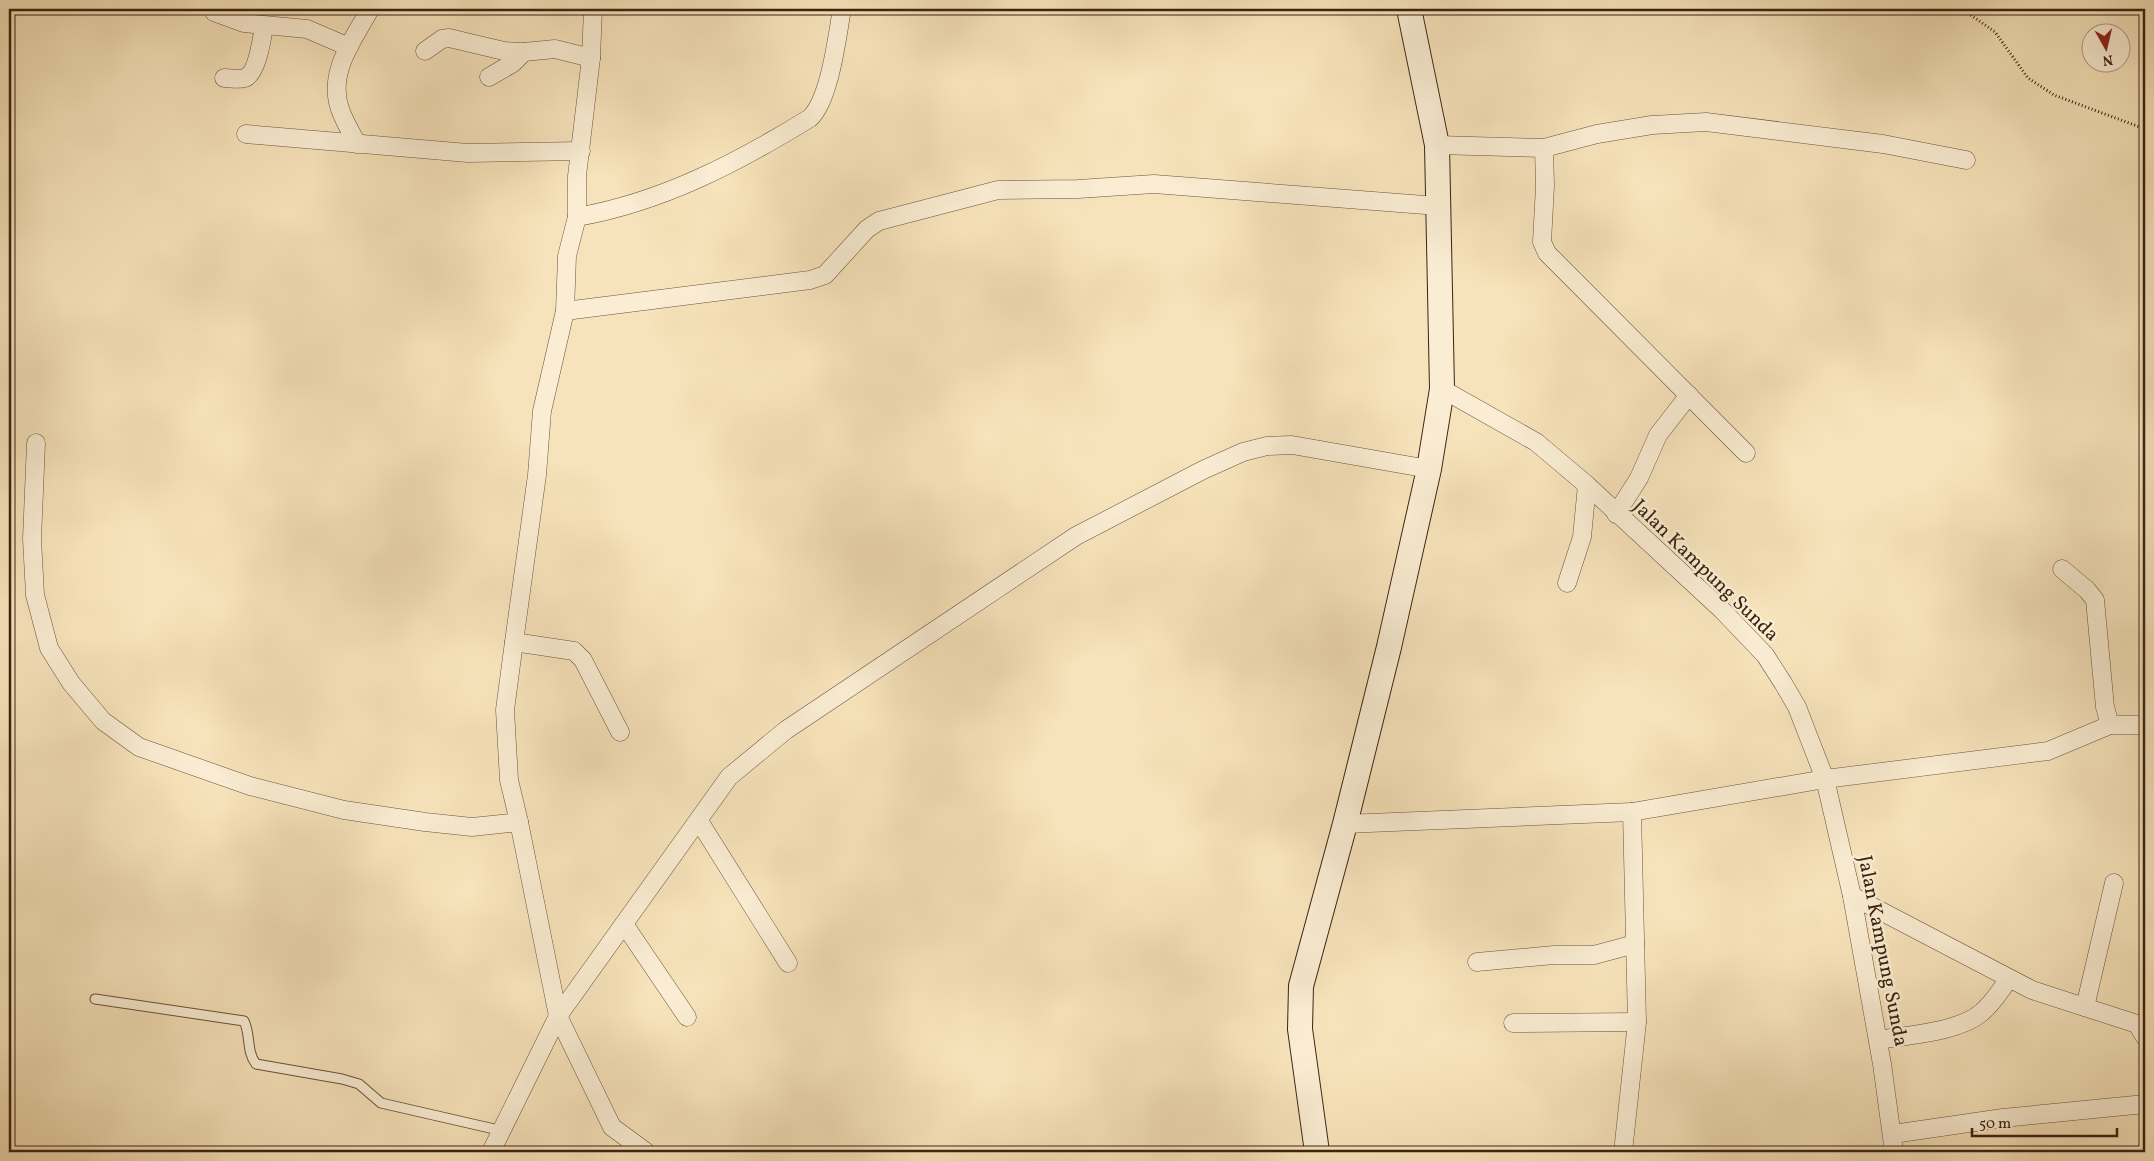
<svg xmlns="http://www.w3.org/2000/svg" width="2154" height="1161" viewBox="0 0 2154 1161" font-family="Vollkorn,serif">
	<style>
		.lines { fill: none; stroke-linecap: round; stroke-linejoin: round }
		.lane-casing { stroke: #6a533b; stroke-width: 11 }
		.street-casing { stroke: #6a533b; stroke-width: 19 }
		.secondary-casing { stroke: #3b2310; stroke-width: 26 }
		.path { stroke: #3b2310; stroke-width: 3; stroke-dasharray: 1 2.5; stroke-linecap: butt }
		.lane { stroke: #faedd3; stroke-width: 9 }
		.street { stroke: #faedd3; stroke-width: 18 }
		.secondary { stroke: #faedd3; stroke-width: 24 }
		.labels { text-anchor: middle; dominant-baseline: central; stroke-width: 5; stroke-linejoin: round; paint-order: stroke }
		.street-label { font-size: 20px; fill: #3b2310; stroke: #faedd3 }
	</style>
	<rect width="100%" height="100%" fill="#f7e3bb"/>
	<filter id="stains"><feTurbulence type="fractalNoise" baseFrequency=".004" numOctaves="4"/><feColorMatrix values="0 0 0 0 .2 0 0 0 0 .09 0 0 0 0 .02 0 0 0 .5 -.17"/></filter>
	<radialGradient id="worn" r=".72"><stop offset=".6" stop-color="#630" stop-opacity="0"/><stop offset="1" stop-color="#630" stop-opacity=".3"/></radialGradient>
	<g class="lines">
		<g class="lane-casing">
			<path id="lane" d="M95,999l149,22c7,14 2,30 12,43l86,15 17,5 22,19 122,28"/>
		</g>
		<g class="street-casing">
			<g id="street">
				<path d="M593,9l-2,49 -14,118v41c85,-15 160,-54 233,-99 20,-19 27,-81 32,-109"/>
				<path d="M214,12l30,11 63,6 42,18"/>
				<path d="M425,51l17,-12 7,-1 55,13 20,1 31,-3 36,9"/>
				<path d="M489,77l24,-14 11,-11"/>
				<path d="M224,78c7,0 15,2 21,0 12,-5 17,-39 19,-52"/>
				<path d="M246,134l222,19 113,-2"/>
				<path d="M357,144c-6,-12 -13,-23 -17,-35 -13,-37 14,-70 30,-100"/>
				<path d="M1437,145l107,3 53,-14 55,-9 54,-3 177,22 83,16"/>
				<path d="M1544,148l1,38 -3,56 5,11 199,200"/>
				<path d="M577,217l-10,39 -2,55 -23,100 -5,64 -23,167 -9,68 4,70 10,42 39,194 54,111 34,25"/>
				<path d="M565,311l245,-31 15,-5 42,-46 12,-8 119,-31 80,-1 76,-5 284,22"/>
				<path d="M1442,389l94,53 51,43 135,125 43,45 18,28 14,24 28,72 27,117 30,168 12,88"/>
				<path d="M36,443l-4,96 3,56 14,53 22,35 32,38 36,26 111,39 94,24 81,12 47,5 47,-5"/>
				<path d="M1616,514l23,-36 19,-43 31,-40"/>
				<path d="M2062,569l25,21 8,10 10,107 5,18"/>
				<path d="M1567,583l15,-46 5,-52"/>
				<path d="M514,642l60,9 9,9 37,72"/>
				<path d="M699,821l89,142"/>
				<path d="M1345,824l287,-12 193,-33 223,-28 62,-26h35"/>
				<path d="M1852,896l180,94 105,34 8,13"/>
				<path d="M624,924l63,93"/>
				<path d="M1477,962l77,-7h40l41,-11"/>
				<path d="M2085,1007l29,-124"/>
				<path d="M1513,1023l124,-1"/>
				<path d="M1878,1040c30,-5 82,-8 104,-28 11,-9 19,-23 27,-33"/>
				<path d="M1893,1134l110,-16 142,-14"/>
				<path d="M491,1152l67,-136 171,-239 57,-47 290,-194 127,-66 40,-18 24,-6 25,-1 137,24"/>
				<path d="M1623,1152l14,-130 -5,-210"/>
			</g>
		</g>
		<g class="secondary-casing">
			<path id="secondary" d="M1317,1152l-17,-123 1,-43 44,-162 44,-177 40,-178 13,-80 -5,-244 -28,-136"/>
		</g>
		<path class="path" d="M1962,9l33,23 33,46 26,17 91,34"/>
		<use href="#lane" class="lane"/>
		<use href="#street" class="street"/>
		<use href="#secondary" class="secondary"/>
	</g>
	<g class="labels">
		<g class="street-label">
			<text transform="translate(1705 571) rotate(44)">Jalan Kampung Sunda</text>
			<text transform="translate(1882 951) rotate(79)">Jalan Kampung Sunda</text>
		</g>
	</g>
	<rect width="2154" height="1161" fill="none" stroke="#f7e3bb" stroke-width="30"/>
	<rect x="10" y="10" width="2134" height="1141" fill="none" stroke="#3b2310" stroke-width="2.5"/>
	<rect x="15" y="15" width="2124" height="1131" fill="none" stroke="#3b2310"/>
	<g transform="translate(2106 48) rotate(172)"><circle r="24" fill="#faedd3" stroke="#ae9c85"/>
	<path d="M0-4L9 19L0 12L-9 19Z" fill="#8f2418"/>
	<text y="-8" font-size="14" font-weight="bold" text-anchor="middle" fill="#3b2310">N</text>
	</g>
	<path d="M1972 1128v8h145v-8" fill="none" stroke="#3b2310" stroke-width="2.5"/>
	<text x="1979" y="1128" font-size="15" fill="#3b2310" stroke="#faedd3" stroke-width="4" paint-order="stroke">50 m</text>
	<rect width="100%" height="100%" filter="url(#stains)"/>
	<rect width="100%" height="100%" fill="url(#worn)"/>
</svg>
